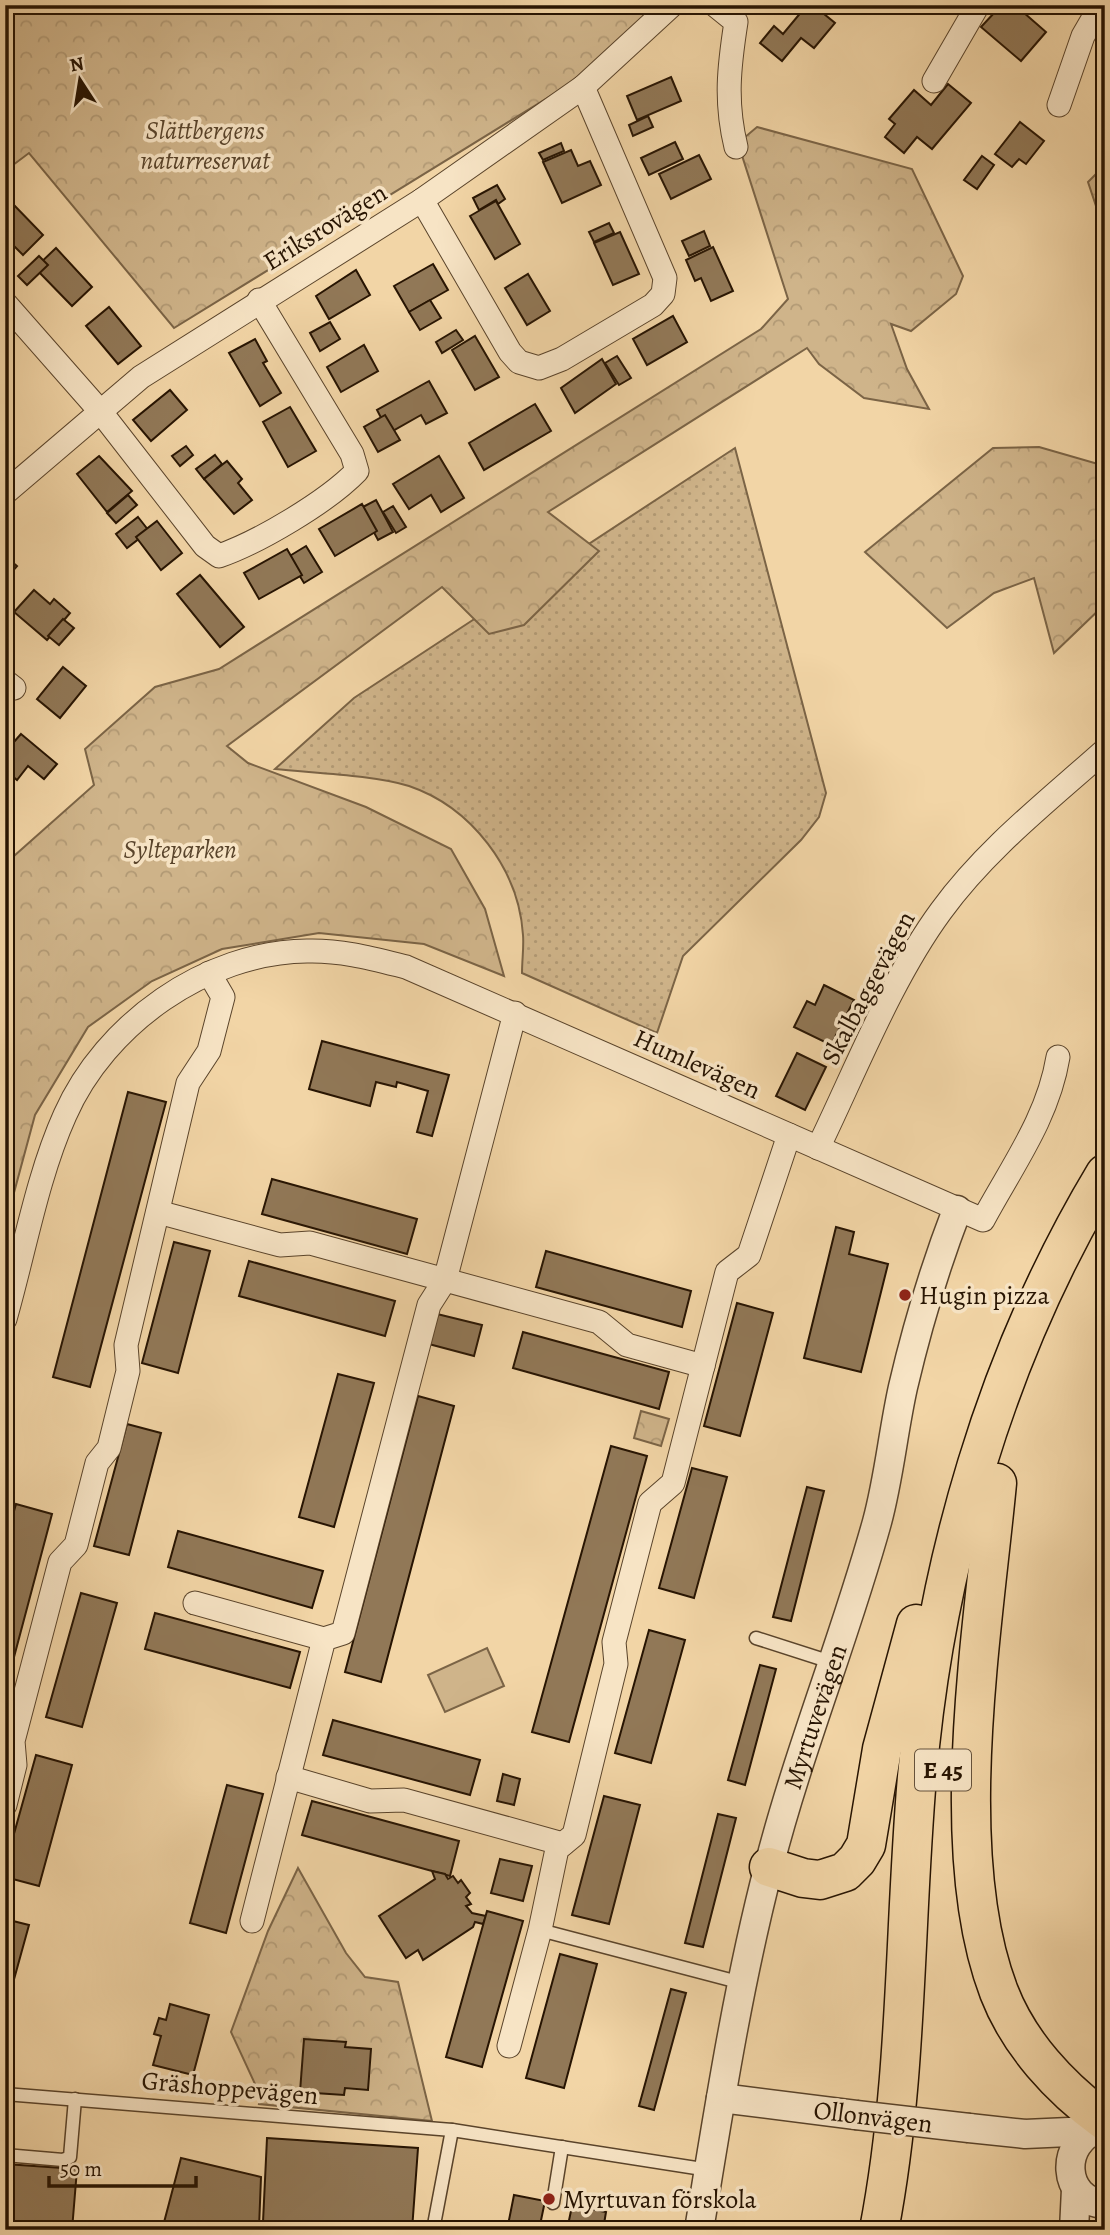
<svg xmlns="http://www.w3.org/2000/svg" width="1110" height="2235" viewBox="0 0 1110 2235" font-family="Alegreya,serif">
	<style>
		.grass { fill: url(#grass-dots); stroke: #7b6446; stroke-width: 2 }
		.forest { fill: url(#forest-crowns); stroke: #7b6446; stroke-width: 2 }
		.pitch { fill: #cfb48a; stroke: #7b6446; stroke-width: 2 }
		.building { fill: #917857; stroke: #271402; stroke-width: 2 }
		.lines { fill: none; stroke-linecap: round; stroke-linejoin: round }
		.service-casing { stroke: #5a442b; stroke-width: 15 }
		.minor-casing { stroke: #5a442b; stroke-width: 25 }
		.tertiary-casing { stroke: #5a442b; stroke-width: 31 }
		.trunk-casing { stroke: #271402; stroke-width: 41 }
		.service { stroke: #f7e4c5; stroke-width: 12 }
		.minor { stroke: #f7e4c5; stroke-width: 23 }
		.tertiary { stroke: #f7e4c5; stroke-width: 28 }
		.trunk { stroke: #f2d5a6; stroke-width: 38 }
		.tertiary-bridge-casing { stroke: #5a442b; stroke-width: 31; stroke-linecap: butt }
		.tertiary-bridge { stroke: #f7e4c5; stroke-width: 28 }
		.poi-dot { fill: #8f2418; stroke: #f7e4c5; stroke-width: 2.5 }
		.labels { text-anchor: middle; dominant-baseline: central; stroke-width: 7; stroke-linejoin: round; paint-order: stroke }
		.shield { fill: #f7e4c5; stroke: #65523c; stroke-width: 2 }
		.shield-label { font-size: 24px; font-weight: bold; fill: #271402 }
		.park-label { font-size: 26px; font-style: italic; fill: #59442b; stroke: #f7e4c5 }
		.street-label { font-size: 26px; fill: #271402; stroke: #f7e4c5 }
		.poi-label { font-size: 26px; fill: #271402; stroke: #f7e4c5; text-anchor: start }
	</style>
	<defs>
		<pattern id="grass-dots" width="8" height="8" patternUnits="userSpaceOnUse" patternTransform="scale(1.75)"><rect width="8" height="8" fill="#cfb48a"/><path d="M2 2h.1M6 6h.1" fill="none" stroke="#b29a75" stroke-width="1.8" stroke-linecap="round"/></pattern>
		<pattern id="forest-crowns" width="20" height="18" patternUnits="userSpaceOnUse" patternTransform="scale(1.75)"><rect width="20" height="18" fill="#cfb48a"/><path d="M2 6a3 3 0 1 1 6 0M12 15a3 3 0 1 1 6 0" fill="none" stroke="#b29a75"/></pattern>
	</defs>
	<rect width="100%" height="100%" fill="#f2d5a6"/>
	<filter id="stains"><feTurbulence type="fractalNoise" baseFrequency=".00286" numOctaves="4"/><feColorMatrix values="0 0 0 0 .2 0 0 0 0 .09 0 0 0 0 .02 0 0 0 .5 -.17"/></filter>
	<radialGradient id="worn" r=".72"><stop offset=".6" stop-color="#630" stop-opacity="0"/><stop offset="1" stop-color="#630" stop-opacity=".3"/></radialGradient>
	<path class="grass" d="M735,448l91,345 -7,24 -18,23 -118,116 -26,77 -135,-60c0,-13 2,-26 1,-38 -4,-66 -52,-128 -114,-149 -34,-11 -97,-13 -134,-17l79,-71z"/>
	<g class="forest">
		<path d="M5,5h653l-83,76 -401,247 -145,-175 -24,18z"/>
		<path d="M757,127l155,42 51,107 -7,18 -45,37 -20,-7 16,45 22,40 -65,-11 -45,-34 -12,-16 -259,164 51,39 -75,74 -35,9 -47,-47 -215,159 21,17 118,44 85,42 34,60 19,67 -80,-32 -105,-11 -97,16 -70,32 -64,46 -53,88 -30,111v-362l89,-79 -9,-36 70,-62 64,-18 542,-340 27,-30 -50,-156z"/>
		<path d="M1105,165v68l-17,-51z"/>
		<path d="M1039,447l66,19v138l-51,49 -20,-75 -40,15 -47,35 -82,-76 128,-104z"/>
		<path d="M641,1411l28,8 -8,27 -27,-8z"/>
		<path d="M298,1868l48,85 19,24 33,5 34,139 -173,-17 2,-7 -30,-65 37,-101z"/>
	</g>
	<path class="pitch" d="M487,1648l17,38 -59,26 -17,-37z"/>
	<g class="building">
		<path d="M807,5h6l22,18 -21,25 -13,-10 -19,23 -22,-18 14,-17 9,8z"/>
		<path d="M987,5h28l31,27 -25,29 -40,-34 14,-15z"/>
		<path d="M671,77l10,24 -44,19 -10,-24z"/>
		<path d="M948,84l23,19 -39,46 -15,-12 -13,16 -19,-16 10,-13 -6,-5 25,-29 17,15z"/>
		<path d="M648,116l5,11 -20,9 -4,-11z"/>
		<path d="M1020,122l24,19 -18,23 -7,-5 -7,8 -17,-13z"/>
		<path d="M675,142l8,17 -34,16 -8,-17z"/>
		<path d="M561,143l3,8 -21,9 -4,-7z"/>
		<path d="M571,150l7,16 12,-5 11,24 -39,18 -19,-41z"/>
		<path d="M699,155l12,24 -40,20 -12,-25z"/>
		<path d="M982,156l12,9 -17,24 -13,-9z"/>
		<path d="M497,185l8,14 -7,5 -2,-4 -17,10 -6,-12z"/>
		<path d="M496,201l24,43 -25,15 -25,-43z"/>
		<path d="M12,203l31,32 -20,20 -18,-18v-27z"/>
		<path d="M609,223l5,10 -20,9 -5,-10z"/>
		<path d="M704,231l6,15 -21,10 -7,-15z"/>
		<path d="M620,232l19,42 -26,11 -19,-42z"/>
		<path d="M713,247l20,44 -22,10 -10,-23 -6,3 -9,-21z"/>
		<path d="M56,248l36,39 -20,19 -37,-38z"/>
		<path d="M39,256l9,9 -21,20 -9,-9z"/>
		<path d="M433,264l15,26 -39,22 -15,-26z"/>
		<path d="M356,270l14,25 -41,24 -13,-23z"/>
		<path d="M528,274l22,37 -23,14 -22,-37z"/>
		<path d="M430,300l11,18 -21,12 -11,-18z"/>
		<path d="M109,307l32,39 -23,18 -32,-38z"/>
		<path d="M673,316l14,26 -40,23 -14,-26z"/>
		<path d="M330,322l10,17 -20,12 -10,-18z"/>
		<path d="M456,330l7,10 -21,13 -6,-11z"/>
		<path d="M475,336l24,41 -24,13 -23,-40z"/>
		<path d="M255,339l12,22 -4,2 18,30 -21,13 -31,-53z"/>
		<path d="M364,345l14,26 -37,21 -14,-25z"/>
		<path d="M617,356l14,22 -12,7 -14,-22z"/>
		<path d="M602,359l14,25 -41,29 -14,-25z"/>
		<path d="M429,381l18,32 -21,11 -5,-9 -32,18 -12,-23z"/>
		<path d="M170,390l17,20 -36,31 -18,-21z"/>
		<path d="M535,404l16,27 -67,39 -15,-27z"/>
		<path d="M290,407l26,44 -28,16 -25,-45z"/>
		<path d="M385,415l15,25 -22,12 -14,-25z"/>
		<path d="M186,446l7,9 -13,11 -8,-10z"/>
		<path d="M215,455l7,9 -18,15 -8,-10z"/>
		<path d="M99,456l33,35 -25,21 -30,-38z"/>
		<path d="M439,456l25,42 -23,14 -10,-17 -22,14 -16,-25z"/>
		<path d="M227,461l15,18 -4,4 14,17 -18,14 -30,-35z"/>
		<path d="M128,495l9,10 -21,18 -9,-10z"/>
		<path d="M376,500l17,32 -15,8 -17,-32z"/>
		<path d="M362,504l15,27 -42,25 -16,-27z"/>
		<path d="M393,506l13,21 -10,6 -13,-21z"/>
		<path d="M138,517l11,14 -22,17 -11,-14z"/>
		<path d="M157,521l25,32 -21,17 -25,-33z"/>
		<path d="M306,546l16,26 -18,11 -16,-26z"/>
		<path d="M287,549l15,26 -43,24 -15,-26z"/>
		<path d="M5,556l12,10 -12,14z"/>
		<path d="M200,575l44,52 -24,20 -43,-53z"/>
		<path d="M34,590l16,14 4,-5 16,14 -23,27 -33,-28z"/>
		<path d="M63,619l11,9 -15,17 -11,-9z"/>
		<path d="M63,667l23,19 -26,32 -23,-19z"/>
		<path d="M21,734l36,30 -13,15 -16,-13 -11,14 -12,-10v-18z"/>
		<path d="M824,985l30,15 -23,45 -37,-18 13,-26 8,4z"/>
		<path d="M322,1041l127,34 -17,61 -15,-4 11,-41 -31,-9 -1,5 -20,-5 -6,24 -61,-17z"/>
		<path d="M797,1053l29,14 -21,43 -29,-14z"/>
		<path d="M128,1092l38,10 -76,285 -37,-10z"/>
		<path d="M272,1179l145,40 -10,35 -145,-40z"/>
		<path d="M836,1227l18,5 -5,22 39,10 -27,108 -57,-14z"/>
		<path d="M174,1242l36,9 -32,122 -36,-10z"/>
		<path d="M546,1251l145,40 -9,36 -146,-40z"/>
		<path d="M249,1261l146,40 -10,35 -146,-40z"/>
		<path d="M737,1303l36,10 -33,123 -36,-10z"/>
		<path d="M433,1313l49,12 -8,31 -49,-13z"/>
		<path d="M523,1332l146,40 -10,37 -146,-41z"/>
		<path d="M338,1374l36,9 -40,144 -35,-10z"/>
		<path d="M418,1396l36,10 -73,276 -36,-10z"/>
		<path d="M127,1424l34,9 -32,122 -35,-9z"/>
		<path d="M611,1446l36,10 -78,286 -37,-10z"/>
		<path d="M692,1468l35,9 -33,121 -35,-10z"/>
		<path d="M807,1487l17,4 -33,130 -18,-4z"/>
		<path d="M16,1504l36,10 -47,177v-148z"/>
		<path d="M178,1531l145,40 -11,37 -144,-41z"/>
		<path d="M81,1593l36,10 -35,124 -36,-10z"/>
		<path d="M155,1613l145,39 -10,36 -145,-39z"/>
		<path d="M649,1630l36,10 -34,123 -36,-10z"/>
		<path d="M760,1665l16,4 -31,116 -17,-5z"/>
		<path d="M333,1720l147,40 -10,35 -147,-40z"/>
		<path d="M36,1755l36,10 -33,121 -34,-9v-11z"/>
		<path d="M503,1774l17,5 -6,26 -17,-4z"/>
		<path d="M227,1785l36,9 -37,139 -36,-10z"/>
		<path d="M604,1796l36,9 -31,119 -37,-9z"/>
		<path d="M312,1801l147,40 -9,35 -148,-41z"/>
		<path d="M718,1814l18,4 -33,129 -18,-4z"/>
		<path d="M500,1859l32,7 -9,35 -32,-8z"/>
		<path d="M432,1871l13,3 3,5 5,-3 5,7 3,-3 9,13 -4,4 5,7 -5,2 6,7 14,3 -3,8 -8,-2 -2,5 -50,33 -5,-10 -12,8 -27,-42 56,-37z"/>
		<path d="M487,1911l36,10 -41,146 -36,-10z"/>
		<path d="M5,1919l24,6 -24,87z"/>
		<path d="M560,1954l37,10 -33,124 -38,-10z"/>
		<path d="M671,1989l15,4 -32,117 -15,-4z"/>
		<path d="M170,2004l39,11 -16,60 -40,-10 8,-29 -7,-2 5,-16 7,2z"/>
		<path d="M304,2039l42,3 -1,5 26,2 -3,41 -23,-2 -1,7 -44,-3z"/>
		<path d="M267,2138l151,10 -6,82 -149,-8z"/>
		<path d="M181,2158l80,19 -2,51 -17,-4 -2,6h-78z"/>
		<path d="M5,2164l72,5 -5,61h-67z"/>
		<path d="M514,2195l31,6 -6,29h-32z"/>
		<path d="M572,2206l34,6 -3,18h-36z"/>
	</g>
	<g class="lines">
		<g class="service-casing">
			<g id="service">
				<path d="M756,1638l78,25"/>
				<path d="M540,1930l202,53"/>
				<path d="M5,2094l447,36 257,40"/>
				<path d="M5,2155l58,5 7,-3 5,-58"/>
				<path d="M553,2203l9,-56"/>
				<path d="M433,2230l19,-100"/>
			</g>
		</g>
		<g class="minor-casing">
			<g id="minor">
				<path d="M715,5l21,17c-7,45 -11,80 0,125"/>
				<path d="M934,81l44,-76"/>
				<path d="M1059,105l24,-69 18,-31"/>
				<path d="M422,200l88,152 9,10 20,6 23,-9 91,-54 10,-11 2,-16 -82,-191"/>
				<path d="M5,303l95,108 105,135 14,10c40,-14 108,-54 138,-85l-5,-17 -93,-154"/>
				<path d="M5,493l136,-116 281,-177 161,-113 89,-82"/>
				<path d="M5,681l9,7"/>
				<path d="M818,1148c37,-76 73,-169 123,-237 45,-62 107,-110 164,-161"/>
				<path d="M158,1212l122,33 30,-2 289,79 28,23 76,21"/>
				<path d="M5,1319c19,-66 32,-142 60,-204 40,-91 141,-163 242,-164 35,-1 67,8 99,16l577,253c29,-54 65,-102 75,-163"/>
				<path d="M195,1603l129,36"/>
				<path d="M288,1777l82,24 34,-1 159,44"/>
				<path d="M5,1805l10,-40 -2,-24 47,-179 16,-17 21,-82 12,-15 19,-77 -2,-26 62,-262 21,-32 14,-54 -14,-24"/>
				<path d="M252,1921l72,-282 19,-6 86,-328 16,-25 70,-267"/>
				<path d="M509,2046l31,-116 17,-81 17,-14 42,-171 -2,-22 36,-139 23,-20 54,-211 22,-17 40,-120"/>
			</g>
		</g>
		<g class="tertiary-casing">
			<g id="tertiary">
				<path d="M721,2098l135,17"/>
				<path d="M969,2128l56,6 66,-3"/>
				<path d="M1099,2129c-40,12 -38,72 6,75"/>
				<path id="s1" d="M699,2230c20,-122 39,-245 70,-364 30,-117 76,-228 108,-344 12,-44 16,-90 26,-135 14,-60 32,-120 54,-177"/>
				<path d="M1074,2230l2,-41"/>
			</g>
		</g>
		<g class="trunk-casing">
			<g id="trunk">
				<path d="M997,1483c-14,148 -52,369 2,509 20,52 61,96 106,129"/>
				<path d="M769,1867l34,11 17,2 25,-8 12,-12 9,-15 16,-96 34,-125"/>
				<path d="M879,2230c29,-150 25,-302 38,-453 18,-210 79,-422 188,-603"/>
			</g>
		</g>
		<use href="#service" class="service"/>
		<use href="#minor" class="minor"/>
		<use href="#tertiary" class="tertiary"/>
		<use href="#trunk" class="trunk"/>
		<g class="tertiary-bridge-casing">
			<path id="tertiary-bridge" d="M856,2115l113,13"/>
		</g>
		<use href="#tertiary-bridge" class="tertiary-bridge"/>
	</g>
	<g class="poi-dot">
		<circle cx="905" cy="1295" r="7"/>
		<circle cx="549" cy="2199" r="7"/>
	</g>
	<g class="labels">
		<rect class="shield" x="915" y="1749.5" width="56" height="41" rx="5"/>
		<g class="shield-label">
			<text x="943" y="1770">E 45</text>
		</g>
		<g class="park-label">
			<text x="205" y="130">Slättbergens<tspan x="205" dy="30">naturreservat</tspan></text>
			<text x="180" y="849">Sylteparken</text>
		</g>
		<g class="street-label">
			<text transform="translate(325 227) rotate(-32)">Eriksrovägen</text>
			<text transform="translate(868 988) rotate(-62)">Skalbaggevägen</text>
			<text transform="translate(697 1064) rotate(24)">Humlevägen</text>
			<text stroke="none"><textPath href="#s1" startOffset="527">Myrtuvevägen</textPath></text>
			<text transform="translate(230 2088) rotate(5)">Gräshoppevägen</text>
			<text transform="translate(873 2117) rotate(7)">Ollonvägen</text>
		</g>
		<g class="poi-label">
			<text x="919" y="1295">Hugin pizza</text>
			<text x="563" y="2199">Myrtuvan förskola</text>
		</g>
	</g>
	<rect width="1110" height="2235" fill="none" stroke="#f2d5a6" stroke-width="28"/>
	<rect x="7" y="7" width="1096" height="2221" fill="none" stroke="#271402" stroke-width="3.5"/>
	<rect x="14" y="14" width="1082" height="2207" fill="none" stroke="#271402" stroke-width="2"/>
	<g transform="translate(80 80) rotate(348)" stroke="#f7e4c5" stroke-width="5" paint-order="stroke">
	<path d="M0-5L12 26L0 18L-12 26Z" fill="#271402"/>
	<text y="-10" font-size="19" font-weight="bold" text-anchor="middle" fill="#271402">N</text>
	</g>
	<path d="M49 2176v10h147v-10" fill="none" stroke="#271402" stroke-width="3.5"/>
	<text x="60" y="2176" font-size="21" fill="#271402" stroke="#f7e4c5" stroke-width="5" paint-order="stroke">50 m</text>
	<rect width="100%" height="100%" filter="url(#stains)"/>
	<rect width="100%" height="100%" fill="url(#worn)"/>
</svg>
